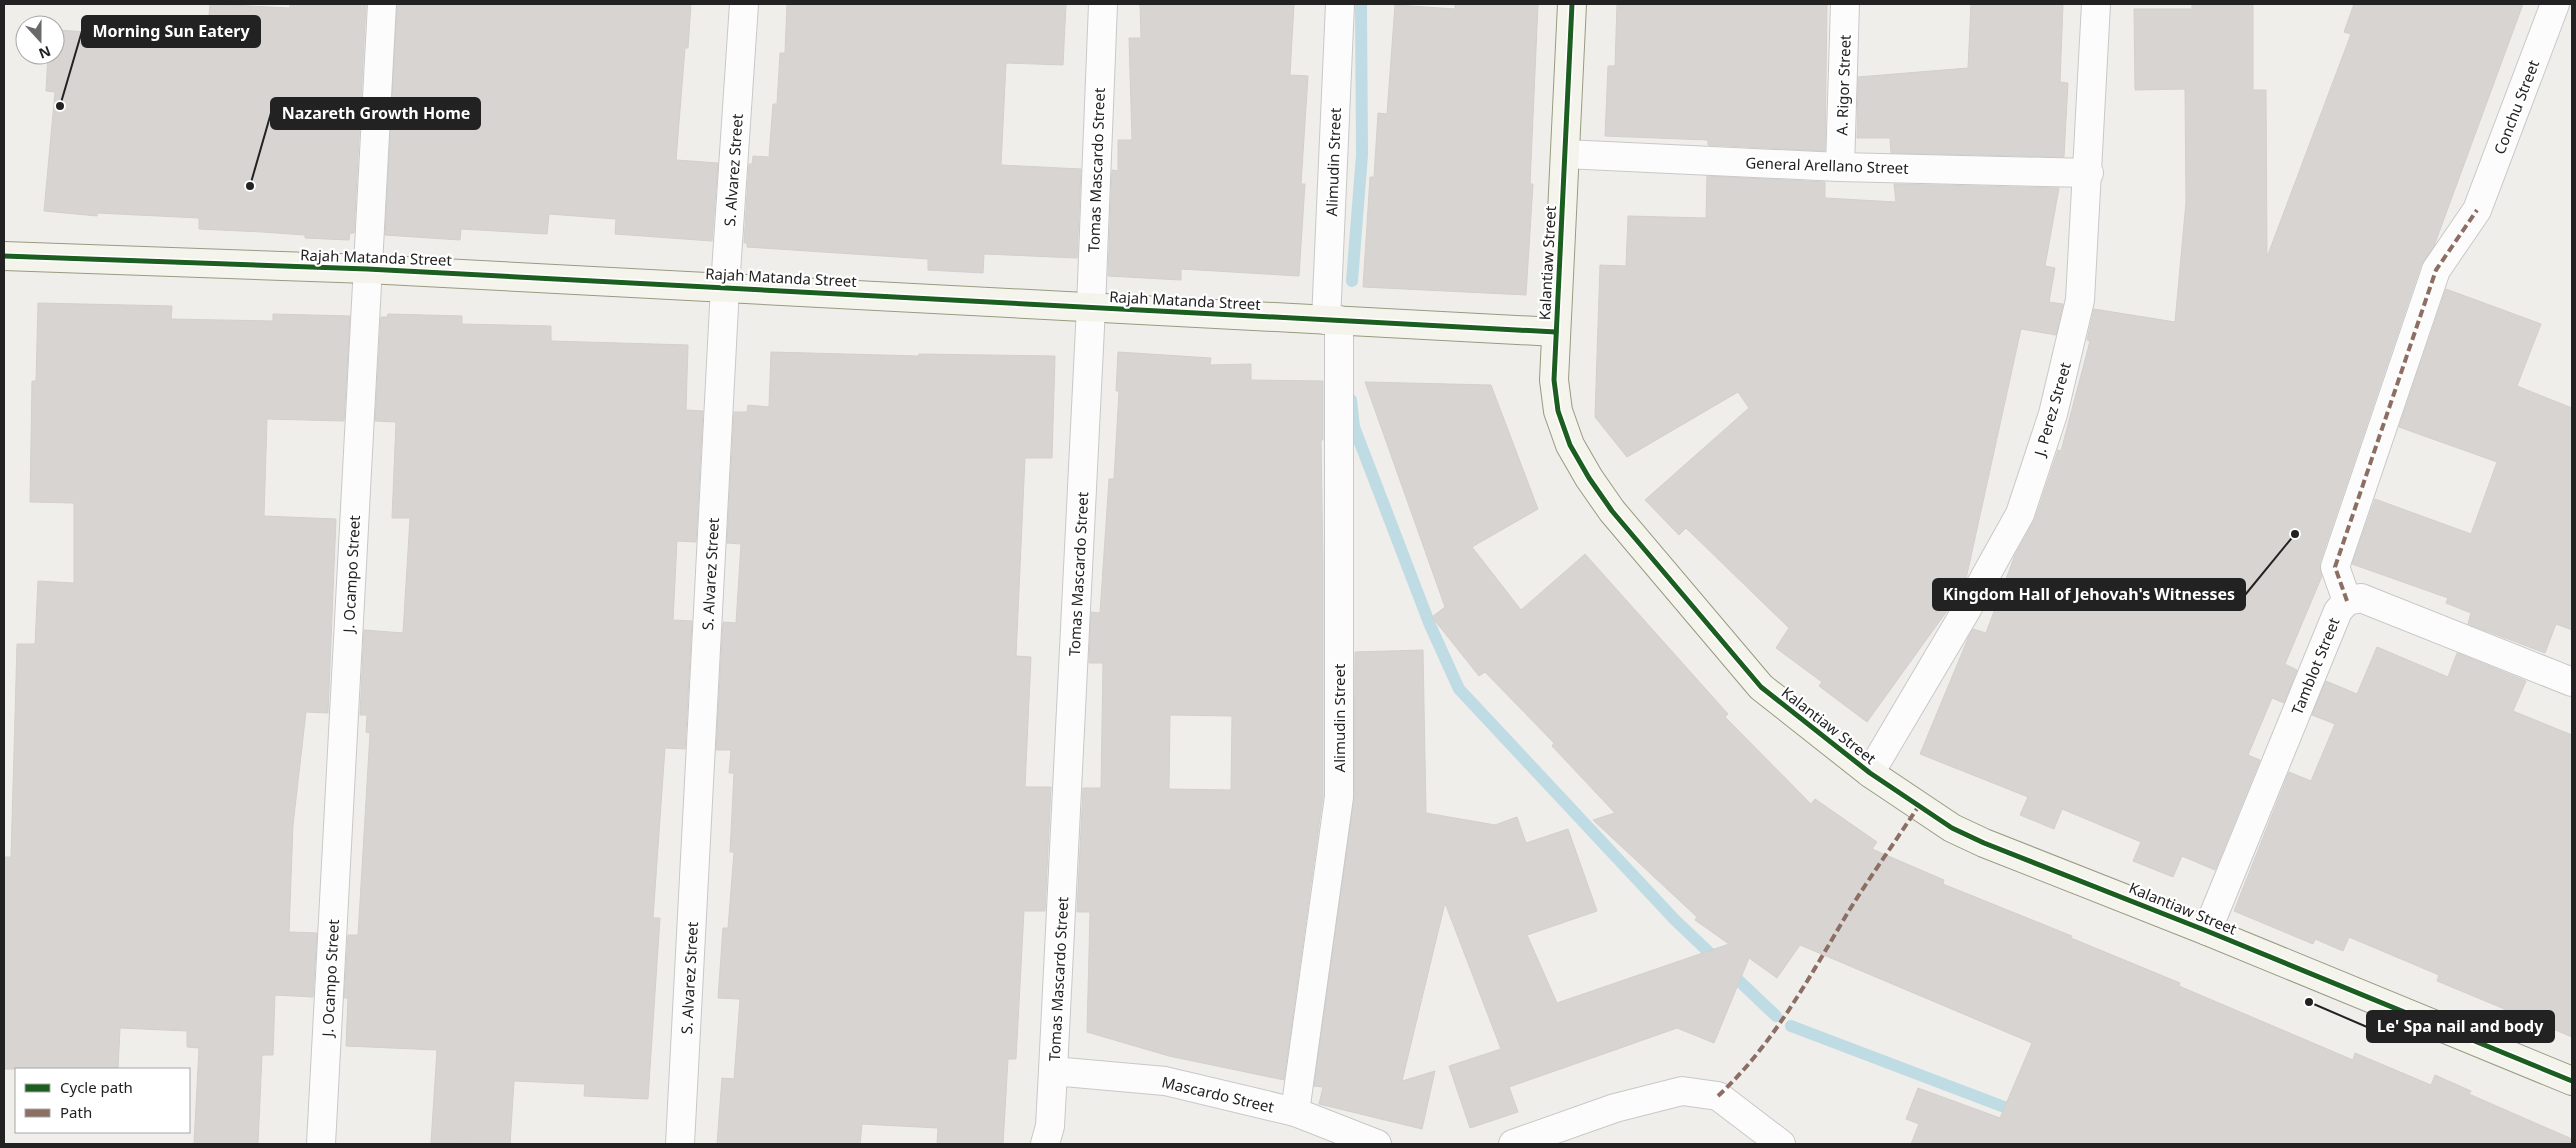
<svg xmlns="http://www.w3.org/2000/svg" width="2576" height="1148" viewBox="0 0 2576 1148" font-family="'Noto Sans',sans-serif">
	<style>
		.lines { fill: none; stroke-linecap: round; stroke-linejoin: round }
		.stream { stroke: #bfdbe3; stroke-width: 12 }
		.building { fill: #d7d4d2; stroke: #d3d0cc; fill-rule: evenodd }
		.street-casing { stroke: #c9c8c7; stroke-width: 30 }
		.secondary-casing { stroke: #999a82; stroke-width: 30 }
		.street { stroke: #fdfcfc; stroke-width: 28 }
		.secondary { stroke: #f4f4ed; stroke-width: 28 }
		.quiet { stroke: #8d6e63; stroke-width: 4; stroke-dasharray: 8 4; stroke-linecap: butt }
		.cycleway-casing { stroke: #fff; stroke-width: 8 }
		.cycleway { stroke: #1b5e20; stroke-width: 5 }
		.labels { text-anchor: middle; dominant-baseline: central; stroke-width: 4.5; stroke-linejoin: round; paint-order: stroke }
		.street-label { font-size: 15px; fill: #222; stroke: #fff }
		.leader { fill: none; stroke: #222; stroke-width: 2 }
		.callout-dot { fill: #222; stroke: #fff; stroke-width: 2 }
		.callout { fill: #222; stroke: #222; stroke-width: 2 }
		.callout-label { font-size: 16px; text-anchor: middle; font-weight: bold; fill: #fff }
	</style>
	<rect width="100%" height="100%" fill="#f0eeeb"/>
	<g class="lines">
		<g class="stream">
			<path d="M1352,281l10,-126 -1,-151"/>
			<path d="M1351,400l3,27 76,198 29,64 216,231 101,96"/>
			<path d="M1791,1026l229,87"/>
		</g>
	</g>
	<g class="building">
		<path d="M210,4l80,4v-4h76l-12,229h-4l-1,7 -44,-2v-3l-43,-3 -63,-3v-11l-102,-5v3l-53,-5 11,-119 -9,-1 2,-36h7v-25l70,4 1,-9 82,3z"/>
		<path d="M397,4h294l-3,44h-3l-9,112 42,3 -6,78 -97,-7 1,-15 -67,-5 -2,20 -86,-5 -1,11 -75,-5z"/>
		<path d="M787,4h279l-3,61 -57,-2 -5,102 80,4 -4,89 -93,-4 -1,19 -55,-3v-11l-181,-12v-4h-3l5,-79h3l1,-8 16,1 4,-53h4l3,-51h5z"/>
		<path d="M1140,4h154l-4,71 18,1 -7,108h4l-6,92 -118,-7v11l-73,-4 4,-106 6,1v-31h14l-3,-102h12z"/>
		<path d="M1455,4h83l-8,180h3l-7,111 -163,-8 7,-110h4l4,-64 9,1 8,-109 60,4z"/>
		<path d="M1617,4h210l-2,147 -117,-6v-5l-103,-4 3,-70h7z"/>
		<path d="M1971,4h92l-3,78 8,1 -4,74 -173,-4 -1,-15h-33l1,-61 110,-9z"/>
		<path d="M2192,4h61v86h13l1,167 84,-223 -7,-2 10,-28h169l-89,242 -13,19 -101,297 2,14 -37,88 12,6 -13,33 -12,-5 -24,57 12,5 -45,110 -33,-14 -9,21 -40,-16 8,-19 -79,-33 -8,20 -34,-14 8,-18 -108,-43 49,-118 4,-7 13,4 29,-78 20,-36 23,-69 3,1 29,-110 -3,-1 7,-31 81,13 11,-120 -1,-113 -50,1 -1,-81h58z"/>
		<path d="M1707,176l118,6v16l71,4 -2,-18 165,4 -14,78 10,2 -6,34 14,2 -7,31 -35,-6 -55,250 -14,25 -85,118 -48,-36 3,-4 -46,-34 13,-20 -103,-100 -7,7 -34,-35 104,-92 -11,-16 -111,65 -32,-40 5,-152 26,1 2,-50 78,2z"/>
		<path d="M2446,289l95,35 -24,62 55,22v222l-16,-6 -11,29 -77,-29 3,-11 -25,-10 2,-5 -96,-34 23,-65 96,35 26,-72 -98,-35z"/>
		<path d="M38,303l134,3 -1,13 102,2v-7l77,2 -6,105 -77,-2 -3,97 72,3 -8,194 -22,-1 -13,113 -4,107 28,1 -4,64 -38,-2 -2,60h-11l-4,89h-64l5,-96 -12,-1v-16l-67,-3 -2,41h-114v-212h7l6,-213h18l3,-63 36,2v-80l-44,-1 2,-121h4z"/>
		<path d="M388,314l74,2v8l89,2v15l137,4 -2,65 17,1 -7,131 -19,-1 -4,79 19,1 -7,128 -20,-1 -12,170h7l-12,181 -64,-3 1,-12 -71,-3 -4,63 -79,-1 6,-93 -91,-4 2,-48h-4l4,-63h10l12,-202 -4,-1 1,-17h-7l4,-85 39,3 7,-115h-18l4,-96 -21,-1 6,-104h6z"/>
		<path d="M771,352l148,4v-2l136,2 -3,102h-27l-9,198 15,1 -6,130h26l-6,124h-21l-8,148h-8l-5,85h-66l1,-16 -76,-4 -2,20h-143l5,-66 12,1 6,-80 -22,-1 5,-70h5l6,-76h-4l4,-79h-5l2,-23h-15l7,-128 13,1 5,-79 -14,-1 7,-131h13l1,-7 21,2z"/>
		<path d="M1118,352l93,6 -1,7 41,-1v16l72,1v59h-2l2,124v232l-39,284 -115,-24 -82,-24 3,-120h-13l6,-124h18l2,-125h-14l2,-51 9,1 9,-134h5l5,-88h-3zM1170,715l62,1 -1,74 -62,-1z"/>
		<path d="M1365,382l126,3 47,124 -66,38 49,63 64,-56 143,160 -3,3 86,87 4,-5 62,43 -5,7 72,31 -1,4 129,52 -1,2 109,45 -1,3 174,74 2,-7 76,32 4,-10 36,16 -2,3 103,45v5h-661l8,-20 -13,-5 12,-31 82,30 32,-75 -232,-98 -23,33 -28,-20 -35,85 -37,-15 -85,30 -83,29 9,25 -48,16 -21,-62 52,-17 -56,-146 -43,178 33,-10 -13,58 -103,-25 4,-17 -9,-1 40,-287 1,-147 68,-2 3,163 69,12 22,-8 9,26 42,-14 29,82 -70,24 30,68 172,-59 -34,-24 2,-3 -104,-97 22,-7 -63,-67 2,-3 -69,-71 -6,4 -47,-59 13,-10z"/>
		<path d="M2377,647l71,30 9,-24 69,28 -13,30 59,24v302l-135,-56 2,-6 -90,-38 -6,14 -28,-12 -2,5 -79,-33 55,-139 22,9 24,-57 -23,-9 14,-34 31,13z"/>
	</g>
	<g class="lines">
		<g class="street-casing">
			<g id="street">
				<path d="M1565,154l275,13 249,6"/>
				<path d="M1840,167l5,-163"/>
				<path d="M1326,320l14,-316"/>
				<path d="M2347,601l-12,-34 101,-297 41,-60 78,-206"/>
				<path d="M1870,773l97,-164 53,-95 33,-100 27,-114 16,-296"/>
				<path d="M2207,931l131,-320 9,-10 14,-3 211,84"/>
				<path d="M1053,1071l112,10 130,31 82,32"/>
				<path d="M1295,1112l44,-315v-477"/>
				<path d="M321,1144l61,-1140"/>
				<path d="M680,1144l45,-857 19,-283"/>
				<path d="M1045,1144l5,-18 3,-55 38,-764 12,-303"/>
				<path d="M1513,1144l102,-36 67,-17 36,5 63,48"/>
			</g>
		</g>
		<g class="secondary-casing">
			<g id="secondary">
				<path d="M1572,4l-18,376 4,31 12,34 19,33 23,33 149,176 109,86 82,55 32,15 223,88 365,150"/>
				<path d="M4,256l363,13 1189,63"/>
			</g>
		</g>
		<use href="#street" class="street"/>
		<use href="#secondary" class="secondary"/>
		<g class="quiet">
			<path d="M2347,601l-12,-34 101,-297 41,-60"/>
			<path d="M1718,1096c55,-51 91,-118 129,-182 22,-36 48,-72 71,-107"/>
		</g>
		<g class="cycleway-casing">
			<g id="cycleway">
				<path d="M1572,4l-18,376 4,31 12,34 19,33 23,33 149,176 109,86 82,55 32,15 223,88 365,150"/>
				<path d="M4,256l363,13 1189,63"/>
			</g>
		</g>
		<use href="#cycleway" class="cycleway"/>
	</g>
	<g class="labels">
		<g class="street-label">
			<text transform="translate(1843 85) rotate(-88)">A. Rigor Street</text>
			<text transform="translate(2516 107) rotate(-69)">Conchu Street</text>
			<text transform="translate(1333 162) rotate(-88)">Alimudin Street</text>
			<text transform="translate(1827 165) rotate(2)">General Arellano Street</text>
			<text transform="translate(733 170) rotate(-86)">S. Alvarez Street</text>
			<text transform="translate(1096 170) rotate(-88)">Tomas Mascardo Street</text>
			<text transform="translate(376 257) rotate(2)">Rajah Matanda Street</text>
			<text transform="translate(1547 263) rotate(-87)">Kalantiaw Street</text>
			<text transform="translate(781 277) rotate(3)">Rajah Matanda Street</text>
			<text transform="translate(1185 300) rotate(3)">Rajah Matanda Street</text>
			<text transform="translate(2052 409) rotate(-74)">J. Perez Street</text>
			<text transform="translate(351 574) rotate(-87)">J. Ocampo Street</text>
			<text transform="translate(710 574) rotate(-87)">S. Alvarez Street</text>
			<text transform="translate(1078 574) rotate(-87)">Tomas Mascardo Street</text>
			<text transform="translate(2315 666) rotate(-68)">Tamblot Street</text>
			<text transform="translate(1339 718) rotate(-90)">Alimudin Street</text>
			<text transform="translate(1829 725) rotate(38)">Kalantiaw Street</text>
			<text transform="translate(2183 908) rotate(22)">Kalantiaw Street</text>
			<text transform="translate(330 978) rotate(-87)">J. Ocampo Street</text>
			<text transform="translate(689 978) rotate(-87)">S. Alvarez Street</text>
			<text transform="translate(1058 979) rotate(-87)">Tomas Mascardo Street</text>
			<text transform="translate(1218 1094) rotate(13)">Mascardo Street</text>
		</g>
	</g>
	<path class="leader" d="M60 106L82 31M250 186L271 113M2295 534L2245 595M2309 1002L2367 1027"/>
	<g class="callout-dot">
		<circle cx="60" cy="106" r="5"/>
		<circle cx="250" cy="186" r="5"/>
		<circle cx="2295" cy="534" r="5"/>
		<circle cx="2309" cy="1002" r="5"/>
	</g>
	<g class="callout">
		<rect x="82" y="16" width="178" height="31" rx="5"/>
		<rect x="271" y="98" width="209" height="31" rx="5"/>
		<rect x="1933" y="579" width="312" height="31" rx="5"/>
		<rect x="2367" y="1011" width="187" height="31" rx="5"/>
	</g>
	<g class="callout-label">
		<text x="171" y="37">Morning Sun Eatery</text>
		<text x="376" y="119">Nazareth Growth Home</text>
		<text x="2089" y="600">Kingdom Hall of Jehovah's Witnesses</text>
		<text x="2460" y="1032">Le' Spa nail and body</text>
	</g>
	<rect width="2576" height="1148" fill="none" stroke="#222222" stroke-width="10"/>
	<rect x="15" y="1068" width="175" height="65" fill="#ffffff" stroke="#a7a7a7"/>
	<rect x="25" y="1084" width="25" height="8" fill="#1b5e20" stroke="#a7a7a7"/>
	<text x="60" y="1093" font-size="15" fill="#222222">Cycle path</text>
	<rect x="25" y="1109" width="25" height="8" fill="#8d6e63" stroke="#a7a7a7"/>
	<text x="60" y="1118" font-size="15" fill="#222222">Path</text>
	<g transform="translate(40 40) rotate(159)"><circle r="24" fill="#ffffff" stroke="#a7a7a7"/>
	<path d="M0-4L9 19L0 12L-9 19Z" fill="#6a6968"/>
	<text y="-8" font-size="14" font-weight="bold" text-anchor="middle" fill="#222222">N</text>
	</g>
</svg>
